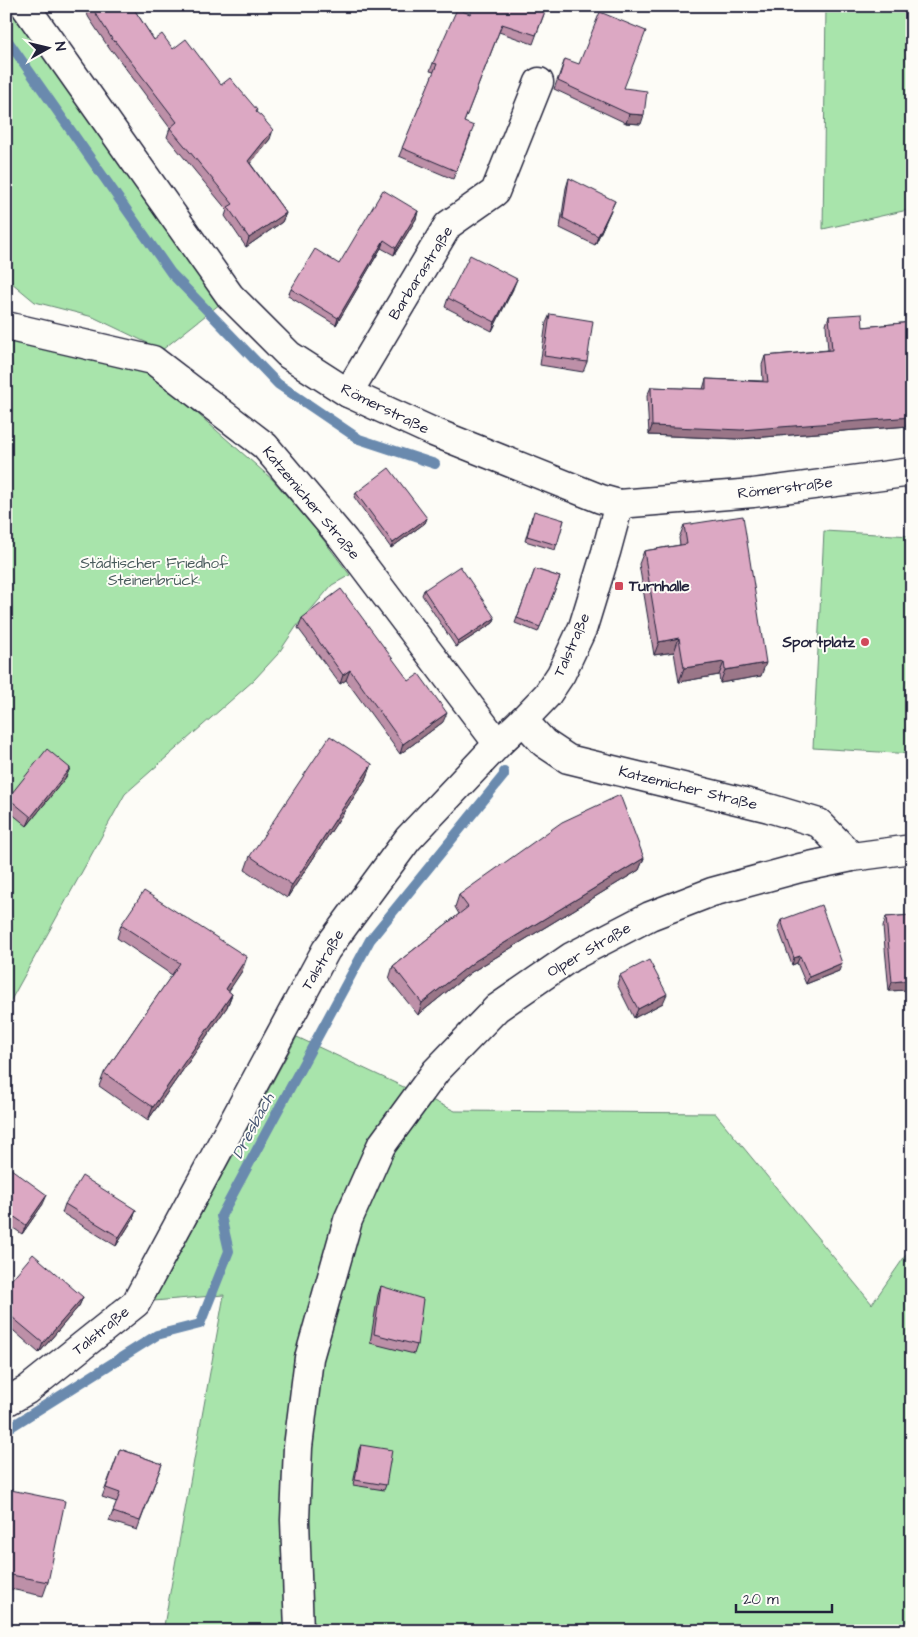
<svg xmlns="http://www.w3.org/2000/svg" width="918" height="1637" viewBox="0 0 918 1637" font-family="'Architects Daughter',sans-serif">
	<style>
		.green { fill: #a8e4ab; stroke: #658373 }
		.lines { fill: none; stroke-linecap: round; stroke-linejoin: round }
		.stream { stroke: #6b8aae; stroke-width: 10 }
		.minor-casing { stroke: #22223b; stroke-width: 31 }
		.secondary-casing { stroke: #22223b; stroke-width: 31 }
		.minor { stroke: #fdfcf7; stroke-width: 28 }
		.secondary { stroke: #fdfcf7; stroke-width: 28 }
		.wall { fill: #bd90a8; stroke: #22223b }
		.shaded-wall { fill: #9a7688; stroke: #22223b }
		.building { fill: #dca8c3; stroke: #22223b }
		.poi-dot { fill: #d1495b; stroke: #fdfcf7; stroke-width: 2 }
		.labels { text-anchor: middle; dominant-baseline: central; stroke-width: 4; stroke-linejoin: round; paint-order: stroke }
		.street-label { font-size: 15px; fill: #22223b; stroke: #fdfcf7 }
		.park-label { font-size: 15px; fill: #4a5c5d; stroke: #fdfcf7 }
		.poi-label { font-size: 15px; font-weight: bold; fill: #22223b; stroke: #fdfcf7; text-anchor: start }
		.water-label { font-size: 16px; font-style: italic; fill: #475674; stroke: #fdfcf7 }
	</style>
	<rect width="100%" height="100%" fill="#fdfcf7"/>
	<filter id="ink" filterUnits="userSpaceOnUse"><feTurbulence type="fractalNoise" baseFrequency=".02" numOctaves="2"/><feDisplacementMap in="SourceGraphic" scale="10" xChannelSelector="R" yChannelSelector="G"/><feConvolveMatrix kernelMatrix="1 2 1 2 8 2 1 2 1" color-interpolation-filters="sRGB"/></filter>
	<g filter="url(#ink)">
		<g class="green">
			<path d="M6,6h19l205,290 -68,54 -69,-33 -58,-15 -29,-24z"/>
			<path d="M826,6h86v203l-89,20z"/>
			<path d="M6,335l144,37 123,108 43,50 34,45 -18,10 -36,42 -18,27 -24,26 -129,114 -119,215z"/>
			<path d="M824,531l88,5v218l-99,-6z"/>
			<path d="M297,1037l158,74 260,2 157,191 40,-58v385h-749l61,-336 -70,6z"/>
		</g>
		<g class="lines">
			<g class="stream">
				<path d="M6,38l165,235 107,111 81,55 76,25"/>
				<path d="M6,1430l151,-95 43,-11 29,-73 -8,-35 149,-276 134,-165v-3"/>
			</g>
			<g class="minor-casing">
				<g id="minor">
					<path d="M25,6l205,290 59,59 59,38 83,38 170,68 18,5 134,-11 159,-21"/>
					<path d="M6,326l147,34 112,86 79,94 154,204"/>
					<path d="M348,393l100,-168 47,-33 44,-110"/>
					<path d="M523,720l21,23 24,16 201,49 50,15 33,34"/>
					<path d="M6,1402l21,-12 109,-87 190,-353 82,-111 90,-95 25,-24 24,-25 14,-21 22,-47 23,-75 13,-48"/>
				</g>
			</g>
			<g class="secondary-casing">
				<path id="secondary" d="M299,1631l-4,-111 3,-73 11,-89 39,-138 33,-74 55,-75 61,-63 74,-51 79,-41 62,-24 88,-24 52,-11 60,-8"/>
			</g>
			<use href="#minor" class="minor"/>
			<use href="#secondary" class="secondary"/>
		</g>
		<g class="wall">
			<path d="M83,6h49l22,34 19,9 83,64 14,26 -20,24 36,50 -4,9 -36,25 -21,-31 2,-6 -60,-73 3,-9 -58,-78 -1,1 -22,-33z"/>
			<path d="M547,6l-14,38 -34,-12 -35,90 7,13 -18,44 -54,-23 35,-84 -4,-1 3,-8 37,-49z"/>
			<path d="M565,59l76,65 -15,-1 -72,-34z"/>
			<path d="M569,178l42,32 -16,35 -35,-17 6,-40z"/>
			<path d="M418,211l-2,8 -22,36 -13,-7 -45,77 -48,-29 3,-7 48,-25z"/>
			<path d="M513,289l-21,42 -47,-24 3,-9z"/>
			<path d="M550,314l37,48 -4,10 -43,-7 6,-42z"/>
			<path d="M829,316l34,11 49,-5v97l-3,7 -171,13 -89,-4 -2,-39 4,-9 52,2 3,-10 57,2 -1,-16 3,-9 63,-6 -2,-25z"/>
			<path d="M356,493l71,25 -2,5 -34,25 -37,-51z"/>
			<path d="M532,516l32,4 -9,30 -30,-9z"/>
			<path d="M684,525l77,151 -41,7 -1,-8 -40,7 -5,-30 -20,3 -15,-91 5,-13 36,-6 -1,-7z"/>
			<path d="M535,569l25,8 -22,55 -23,-9z"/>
			<path d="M424,590l71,28 -2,5 -37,24 -34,-52z"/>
			<path d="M302,618l107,63 34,41 -43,32 -54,-74 -6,4 -42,-56z"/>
			<path d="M372,764l-5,13 -80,121 -42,-28 5,-14z"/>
			<path d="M70,768l-4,9 -39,49 -21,-17v-7l2,-4z"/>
			<path d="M644,858l-5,12 -169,103 -52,42 -29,-36 4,-13 66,-52 -4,-7 4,-12z"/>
			<path d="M912,915v95h-3l-2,-20 -18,1 -6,-64 3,-10z"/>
			<path d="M781,920l58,51 -33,13 -9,-21 -5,2 -14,-38z"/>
			<path d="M121,925l121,46 -14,20 4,3 -5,13 -79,113 -49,-34 5,-13 68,-98 -55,-37z"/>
			<path d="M620,975l43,28 -29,15 -17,-34z"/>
			<path d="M6,1167l37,37 -21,30 -16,-11z"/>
			<path d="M65,1204l71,6 -3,9 -17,27 -54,-33z"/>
			<path d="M6,1286l77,11 -4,9 -40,47 -33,-29z"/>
			<path d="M381,1286l36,59 -3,9 -44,-11 8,-48z"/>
			<path d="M361,1445l25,40 -2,5 -31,-5 6,-36z"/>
			<path d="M120,1449l42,15 -25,66 -28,-9 8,-19 -15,-5z"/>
			<path d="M6,1489l42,93 -5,14 -37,-8z"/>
		</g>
		<g class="shaded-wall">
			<path d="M629,114l15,1 -3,9 -15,-1z"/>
			<path d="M273,130l-3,9 -25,31 3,-9z"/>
			<path d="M615,201l-4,9 -16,35 3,-9z"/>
			<path d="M418,211l-2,8 -22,36 2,-7z"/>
			<path d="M286,213l-4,9 -36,25 3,-9z"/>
			<path d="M384,240l-3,8 -45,77 2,-7z"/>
			<path d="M517,279l-4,10 -21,42 3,-9z"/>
			<path d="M912,417l-3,9 -171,13 -89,-4 3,-9z"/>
			<path d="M427,518l-2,5 -34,25 2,-5z"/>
			<path d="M495,618l-2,5 -37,24 2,-5z"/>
			<path d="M679,638l-5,14 -20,3 5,-13z"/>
			<path d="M724,662l-5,13 -40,7 5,-14z"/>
			<path d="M766,663l-5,13 -41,7 5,-13z"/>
			<path d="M350,670l-4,10 -6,4 3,-9z"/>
			<path d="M447,713l-4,9 -43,32 3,-10z"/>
			<path d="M372,764l-5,13 -80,121 5,-13z"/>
			<path d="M70,768l-4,9 -39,49 4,-9z"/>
			<path d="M644,858l-5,12 -169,103 -52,42 4,-12 53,-42z"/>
			<path d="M800,956l-3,7 -5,2 2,-7z"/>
			<path d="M247,957l-5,14 -21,32 5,-14z"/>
			<path d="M842,963l-3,8 -33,13 3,-7z"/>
			<path d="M911,980l-4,10 -18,1 3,-9z"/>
			<path d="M232,994l-5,13 -79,113 5,-13z"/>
			<path d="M667,994l-4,9 -29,15 4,-9z"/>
			<path d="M912,1003v7h-3z"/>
			<path d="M47,1195l-4,9 -21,30 4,-9z"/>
			<path d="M136,1210l-3,9 -17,27 3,-9z"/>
			<path d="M83,1297l-4,9 -40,47 4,-10z"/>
		</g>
		<g class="building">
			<path d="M91,6h41l22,34 8,-6 11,15 13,-10 35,46 9,-7 27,32 -1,2 5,4 12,14 -25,31 38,52 -37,25 -21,-31 5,-3 -63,-76 7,-6 -62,-81 -1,1z"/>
			<path d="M473,6h74l-11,29 -34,-11 -38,98 10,4 -18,45 -54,-23 35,-84 -4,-1 24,-54 13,5z"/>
			<path d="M600,12l46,19 -22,57 23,3 -3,24 -15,-1 -71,-33 7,-22 14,5z"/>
			<path d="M569,178l46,23 -17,35 -35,-18z"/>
			<path d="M383,190l35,21 -22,37 -12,-8 -46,78 -47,-29 24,-40 24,15z"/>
			<path d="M470,255l47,24 -22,43 -47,-24z"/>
			<path d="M550,314l43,7 -6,41 -43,-6z"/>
			<path d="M862,314l1,13 49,-5v95l-171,13 -89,-4 -1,-39 55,2v-10l62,3 -3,-26 67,-6 -3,-34z"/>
			<path d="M389,468l38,50 -34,25 -37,-50z"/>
			<path d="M534,511l30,9 -7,25 -30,-9z"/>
			<path d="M743,516l23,147 -41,7 -1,-8 -40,6 -5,-30 -20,4 -15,-91 43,-7 -3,-19z"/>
			<path d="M460,566l35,52 -37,24 -34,-52z"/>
			<path d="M535,569l25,8 -20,50 -23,-9z"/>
			<path d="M341,589l68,92 10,-7 28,39 -44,31 -53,-74 -7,5 -41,-57z"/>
			<path d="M330,736l42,28 -80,121 -42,-29z"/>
			<path d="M47,749l23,19 -39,49 -23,-19z"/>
			<path d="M620,795l24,63 -169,103 -53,42 -29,-37 75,-59 -9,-12 103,-73z"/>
			<path d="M144,891l103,66 -21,32 6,5 -79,113 -49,-34 76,-110 -59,-38z"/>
			<path d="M821,905l21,58 -33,14 -9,-21 -6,2 -13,-38z"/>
			<path d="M912,915v76l-1,-11 -19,2 -6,-65z"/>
			<path d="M649,960l18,34 -29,15 -18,-34z"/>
			<path d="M7,1166l40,29 -21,30 -20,-14z"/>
			<path d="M82,1176l54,34 -17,27 -54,-33z"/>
			<path d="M33,1254l50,43 -40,46 -37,-31v-26z"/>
			<path d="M381,1286l42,13 -6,46 -43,-11z"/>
			<path d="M361,1445l31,5 -6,35 -31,-5z"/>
			<path d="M120,1449l42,15 -22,57 -27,-9 7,-19 -14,-5z"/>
			<path d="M6,1489l59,12 -17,81 -42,-8z"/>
		</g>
	</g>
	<g class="poi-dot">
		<rect x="614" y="581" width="10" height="10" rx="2.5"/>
		<circle cx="865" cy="642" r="5"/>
	</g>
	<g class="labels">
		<g class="street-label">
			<text transform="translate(421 273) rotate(-58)">Barbarastraße</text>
			<text transform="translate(385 409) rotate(26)">Römerstraße</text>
			<text transform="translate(785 488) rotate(-7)">Römerstraße</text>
			<text transform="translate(311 503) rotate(50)">Katzemicher Straße</text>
			<text transform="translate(572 645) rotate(-66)">Talstraße</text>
			<text transform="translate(688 788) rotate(14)">Katzemicher Straße</text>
			<text transform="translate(589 950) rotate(-30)">Olper Straße</text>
			<text transform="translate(323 960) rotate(-59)">Talstraße</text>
			<text transform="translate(101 1331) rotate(-39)">Talstraße</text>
		</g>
		<g class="park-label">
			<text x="154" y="563">Städtischer Friedhof<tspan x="154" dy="17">Steinenbrück</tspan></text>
		</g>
		<g class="poi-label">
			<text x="629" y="586">Turnhalle</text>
			<text x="855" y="642" text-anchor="end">Sportplatz</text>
		</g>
		<g class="water-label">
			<text transform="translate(253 1126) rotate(-62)">Dresbach</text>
		</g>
	</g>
	<rect width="918" height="1637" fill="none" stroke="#fdfcf7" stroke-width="25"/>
	<rect x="12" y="12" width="893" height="1612" fill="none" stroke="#22223b" stroke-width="2" filter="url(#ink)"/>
	<g transform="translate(48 48) rotate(82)" stroke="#fdfcf7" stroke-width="4" paint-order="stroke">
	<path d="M0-4L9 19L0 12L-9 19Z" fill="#22223b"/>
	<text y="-8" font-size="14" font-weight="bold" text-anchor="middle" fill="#22223b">N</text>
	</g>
	<path d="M736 1604v8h96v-8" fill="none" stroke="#22223b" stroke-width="2.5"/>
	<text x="743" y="1604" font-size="15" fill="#22223b" stroke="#fdfcf7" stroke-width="4" paint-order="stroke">20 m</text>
</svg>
